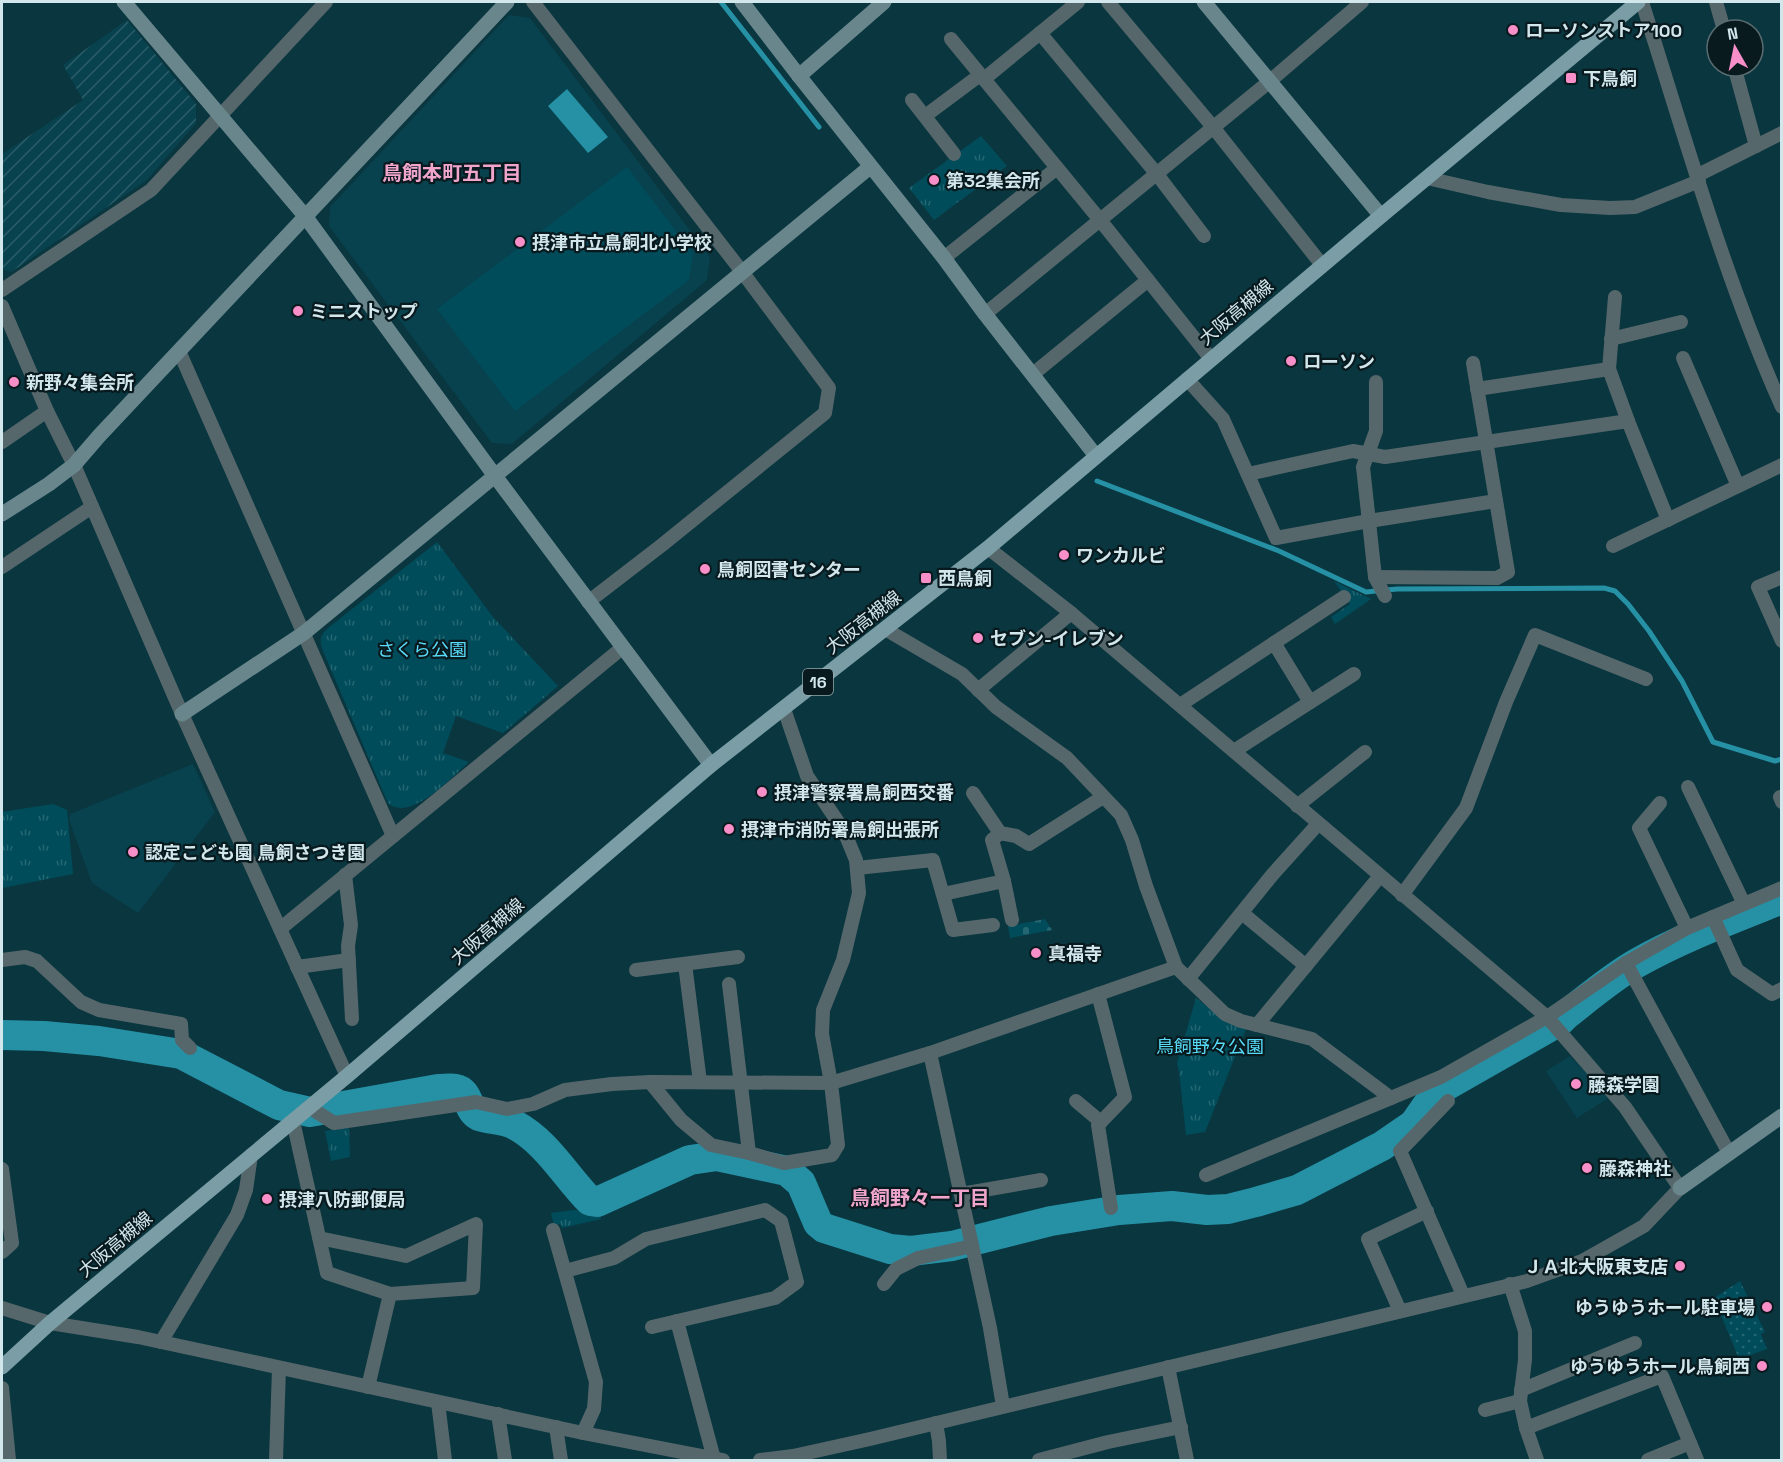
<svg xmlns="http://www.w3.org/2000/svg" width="1783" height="1462" viewBox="0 0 1783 1462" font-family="'Space Grotesk','Noto Sans JP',sans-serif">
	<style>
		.built { fill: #08424e }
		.industrial { fill: url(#industrial-furrows) }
		.grass { fill: #004c5a }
		.cemetery { fill: url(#cemetery-stones) }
		.park { fill: url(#park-tufts) }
		.garden { fill: url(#garden-dots) }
		.water { fill: #2690a5 }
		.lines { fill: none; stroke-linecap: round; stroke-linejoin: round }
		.stream { stroke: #2690a5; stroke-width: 5 }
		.river { stroke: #2690a5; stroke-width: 30 }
		.street { stroke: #56676b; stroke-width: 14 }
		.secondary { stroke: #6a868d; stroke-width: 15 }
		.primary { stroke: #7a9da6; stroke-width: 15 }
		.poi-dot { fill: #f98fc9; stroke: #091a1f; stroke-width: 2 }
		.labels { text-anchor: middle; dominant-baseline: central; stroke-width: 4.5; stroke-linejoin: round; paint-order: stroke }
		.shield { fill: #091a1f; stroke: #95aaae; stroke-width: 1.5 }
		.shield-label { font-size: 16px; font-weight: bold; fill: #d1e7ec }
		.poi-label { font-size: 18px; font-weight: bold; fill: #d1e7ec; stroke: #091a1f; text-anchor: start }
		.street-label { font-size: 18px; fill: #d1e7ec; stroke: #091a1f }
		.park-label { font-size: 18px; fill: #58dcf9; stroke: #091a1f }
		.neighbourhood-label { font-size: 20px; font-weight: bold; fill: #f0a5cc; stroke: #091a1f }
	</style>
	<defs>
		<pattern id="industrial-furrows" width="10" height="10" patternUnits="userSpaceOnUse" patternTransform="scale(1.5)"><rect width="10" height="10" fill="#08424e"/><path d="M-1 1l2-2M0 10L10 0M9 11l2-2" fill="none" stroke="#2b5d68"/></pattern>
		<pattern id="cemetery-stones" width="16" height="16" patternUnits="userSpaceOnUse" patternTransform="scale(1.5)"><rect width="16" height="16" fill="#004c5a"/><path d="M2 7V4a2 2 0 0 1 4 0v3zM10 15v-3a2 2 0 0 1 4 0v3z" fill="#246672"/></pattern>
		<pattern id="park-tufts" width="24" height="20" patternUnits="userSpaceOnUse" patternTransform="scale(1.5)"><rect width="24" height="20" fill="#004c5a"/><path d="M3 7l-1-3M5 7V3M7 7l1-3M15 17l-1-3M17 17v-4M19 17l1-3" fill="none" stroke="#246672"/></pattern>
		<pattern id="garden-dots" width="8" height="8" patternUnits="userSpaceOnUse" patternTransform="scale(1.5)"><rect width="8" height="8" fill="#004c5a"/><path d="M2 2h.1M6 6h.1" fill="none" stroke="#246672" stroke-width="1.8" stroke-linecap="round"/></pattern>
	</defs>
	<rect width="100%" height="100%" fill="#09363f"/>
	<g class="built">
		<path d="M509,15l21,3 180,239 -3,23 -195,164 -20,-1 -163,-217 1,-19z"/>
		<path d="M193,764l22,48 -77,101 -46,-30 -23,-63 1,-6z"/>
		<path d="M1570,1056l40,41 -33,21 -31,-47z"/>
	</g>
	<path class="industrial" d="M127,20l69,84v19l-49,57 -136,92 -9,-3v-115l81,-54 -20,-35z"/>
	<path class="grass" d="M627,167l66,86 -4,27 -174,131 -78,-102z"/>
	<path class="cemetery" d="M1045,919l7,11 -42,8 -2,-12z"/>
	<g class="park">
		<path d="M981,136l26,30 -73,54 -25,-32z"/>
		<path d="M437,542l56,75 65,69 -55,47 -47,-17 -13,37 26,9c-16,14 -59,61 -81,41l-65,-152c-4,-10 -3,-16 5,-23z"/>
		<path d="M1334,581l37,18 -36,25 -4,-7 19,-13z"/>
		<path d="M53,804l14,6 6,64 -71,14v-76z"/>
		<path d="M1196,998l29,22 21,9 -41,103 -19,3 -7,-63 -2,-9z"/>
		<path d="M349,1128l1,29 -19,4 -6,-30z"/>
		<path d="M573,1210l25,1 3,8 -39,9 -2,-4 -6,2 -3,-13z"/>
	</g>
	<path class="garden" d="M1740,1281l25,51 -4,2 6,15 -28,10 -25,-61z"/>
	<path class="water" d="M567,89l41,48 -20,16 -40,-47z"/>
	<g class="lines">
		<g class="stream">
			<path d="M721,2l98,125"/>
			<path d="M1097,481l182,70 87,41 31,-3 207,-1 11,3 13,13 21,27 33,50 31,61 62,19 7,-2"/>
		</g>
		<path class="river" d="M2,1035l42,1 55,5 82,13 98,51 31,7 128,-23c6,0 13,-1 18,0 13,2 11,21 23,27 12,4 25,3 36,9 32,17 51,52 75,76l7,1 93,-42 27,-4 70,15 14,12 17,40 6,5 66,21 21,2 41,-5 99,-25 68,-11 53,-4 35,4 21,-1 28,-7 41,-12 85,-44 32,-22 23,-33 123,-70 6,-6c23,-18 46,-38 71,-52 46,-26 96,-44 145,-64"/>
		<g class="street">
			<path d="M533,2l210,271 86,115 -4,25 -163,132 -74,57"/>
			<path d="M1108,2l105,125 109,138"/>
			<path d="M1642,2c43,135 82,275 140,405"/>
			<path d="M1716,2l8,28"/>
			<path d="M1040,33l116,140 48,63"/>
			<path d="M951,39l149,181 111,139"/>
			<path d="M1734,66l22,80"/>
			<path d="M984,79l94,-77"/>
			<path d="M912,100l42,54"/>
			<path d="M925,116l55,-41"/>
			<path d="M1698,175l84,-42"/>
			<path d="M1427,178l61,14 73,13 49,3 25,-1 64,-26"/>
			<path d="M944,258l113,-90"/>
			<path d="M2,290l149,-100 175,-188"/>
			<path d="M1615,297l-6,72 19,52 40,99"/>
			<path d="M2,306l45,105 27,54 108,249 165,362"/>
			<path d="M985,314l285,-233 92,-79"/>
			<path d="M1611,339l70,-17"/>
			<path d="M179,351l214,485"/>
			<path d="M1683,358l55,128"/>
			<path d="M1033,374l115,-94"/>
			<path d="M1187,379l36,40 53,119 93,-17 127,-20"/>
			<path d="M1376,382v49l-13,36 12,110 10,19"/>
			<path d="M1477,389l132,-20"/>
			<path d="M2,442l45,-31"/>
			<path d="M1248,474l105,-23 32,6 243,-36"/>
			<path d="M1613,546l169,-81"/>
			<path d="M2,567l90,-60"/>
			<path d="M1375,577l122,1 11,-6 -35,-209"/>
			<path d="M1782,577l-24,10 24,54"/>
			<path d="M885,629l77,45 34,33 71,51 54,57 11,25 14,46 30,81"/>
			<path d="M1274,643l36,59"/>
			<path d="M978,690l93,-77"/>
			<path d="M1180,705l164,-108"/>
			<path d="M1234,751l120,-77"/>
			<path d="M1688,787l56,117"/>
			<path d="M973,793l27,40 16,3 13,8 74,-47"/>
			<path d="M1780,797l2,5"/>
			<path d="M1660,803l-21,25 48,100"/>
			<path d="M1297,806l68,-54"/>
			<path d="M1000,833l-8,7 12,41 8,39"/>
			<path d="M857,868l76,-8 20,70 40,-5"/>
			<path d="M345,875l6,50 -3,21 4,73"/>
			<path d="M943,894l61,-13"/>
			<path d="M1402,895l64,-87 40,-106 29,-67 111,44"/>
			<path d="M1242,913l64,53"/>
			<path d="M1713,917l24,53 35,24 10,-5"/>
			<path d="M280,929l342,-281"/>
			<path d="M2,960l23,-3 12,4 44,41 18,8 82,14 1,16 8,8"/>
			<path d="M1626,963l103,190"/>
			<path d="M685,964l15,118"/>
			<path d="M297,967l52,-7"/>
			<path d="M636,970l102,-13"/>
			<path d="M1188,979l85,-105 45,-50"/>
			<path d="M729,984l20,169"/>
			<path d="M1098,994l27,103 -27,28 13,83"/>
			<path d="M1257,1025l123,-149"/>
			<path d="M930,1053l60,275 13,78"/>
			<path d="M650,1082l31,38 30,25 38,8 35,10 48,-8 6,-10 -7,-62 -9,-49 1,-24 20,-50 16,-67 -3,-33 -12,-29 -37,-55 -23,-67"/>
			<path d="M1076,1101l25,21"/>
			<path d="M1448,1101l-48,50 63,144"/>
			<path d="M309,1107l25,16 142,-21 31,7 26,-5 32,-14 47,-6 38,-2 181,1 99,-30 246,-86 49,47 16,7 71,18 79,59 50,-21 106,-60 79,-54 61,-35 95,-40"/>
			<path d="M293,1121l34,152 63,21 83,-6 3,-64 -70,32 -87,-18"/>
			<path d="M2,1169l10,74 -10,9"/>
			<path d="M1206,1175l185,-77"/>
			<path d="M961,1194l80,-14"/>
			<path d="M553,1230l43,152 -2,27 -11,24"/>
			<path d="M565,1271l49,-13 32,-19 119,-29 16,11 16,61 -22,16 -123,29"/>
			<path d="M884,1284l12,-15 22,-11 54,-12"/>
			<path d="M1510,1284l15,47v29l-5,41 6,27 11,32"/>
			<path d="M2,1308l48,15 88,14 445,96 140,27"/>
			<path d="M1400,1311l-32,-72 59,-28"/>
			<path d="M677,1321l37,138"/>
			<path d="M161,1342l76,-127 9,-25 5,-35"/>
			<path d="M1168,1367l19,93"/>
			<path d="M368,1387l22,-93"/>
			<path d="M2,1388l7,72"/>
			<path d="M1521,1390l114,-47"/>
			<path d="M438,1402l7,58"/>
			<path d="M1485,1410l35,-9"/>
			<path d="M498,1414l7,46"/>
			<path d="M936,1423l3,18 1,19"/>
			<path d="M556,1427l5,33"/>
			<path d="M1526,1428l136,-52 28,67 -42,17"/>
			<path d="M1690,1443l7,17"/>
			<path d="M276,1460l3,-92"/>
			<path d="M760,1460l33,-4 77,-17 657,-158 55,-20 62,-35 36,-38 -55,-81 -78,-90 -476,-404 -83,-65"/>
			<path d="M1039,1460l69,-18 73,-15"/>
		</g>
		<g class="secondary">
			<path d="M124,2l181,214 190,260 216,289"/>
			<path d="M742,2l57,74 145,182 41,56 111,142"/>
			<path d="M1204,2l177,214"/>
			<path d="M799,76l85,-74"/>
			<path d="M2,514l47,-30 25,-19 25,-29 408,-434"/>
			<path d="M182,714l122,-81 566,-466"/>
			<path d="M1680,1188l102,-72"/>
		</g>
		<path class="primary" d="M2,1367l48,-44 297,-247 364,-311 277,-217 393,-332 257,-214"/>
	</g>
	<g class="poi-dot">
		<circle cx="1513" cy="30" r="6"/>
		<rect x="1565" y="72" width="12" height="12" rx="3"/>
		<circle cx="934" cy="180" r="6"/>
		<circle cx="520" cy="242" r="6"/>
		<circle cx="298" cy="311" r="6"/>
		<circle cx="1291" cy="361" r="6"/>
		<circle cx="14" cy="382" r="6"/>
		<circle cx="1064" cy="555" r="6"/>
		<circle cx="705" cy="569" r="6"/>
		<rect x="920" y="572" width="12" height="12" rx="3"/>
		<circle cx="978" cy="638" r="6"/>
		<circle cx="762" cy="792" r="6"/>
		<circle cx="729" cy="829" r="6"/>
		<circle cx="133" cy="852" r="6"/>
		<circle cx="1036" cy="953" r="6"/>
		<circle cx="1576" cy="1084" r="6"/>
		<circle cx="1587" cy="1168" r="6"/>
		<circle cx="267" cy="1199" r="6"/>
		<circle cx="1680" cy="1266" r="6"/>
		<circle cx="1767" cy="1307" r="6"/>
		<circle cx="1762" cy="1366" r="6"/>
	</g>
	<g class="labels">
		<rect class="shield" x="803" y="669" width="30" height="26" rx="4.5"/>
		<g class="shield-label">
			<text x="818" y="682">16</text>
		</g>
		<g class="poi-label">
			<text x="1525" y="30">ローソンストア100</text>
			<text x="1583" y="78">下鳥飼</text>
			<text x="946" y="180">第32集会所</text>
			<text x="532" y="242">摂津市立鳥飼北小学校</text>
			<text x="310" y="311">ミニストップ</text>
			<text x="1303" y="361">ローソン</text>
			<text x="26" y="382">新野々集会所</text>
			<text x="1076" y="555">ワンカルビ</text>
			<text x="717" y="569">鳥飼図書センター</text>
			<text x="938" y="578">西鳥飼</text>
			<text x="990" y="638">セブン-イレブン</text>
			<text x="774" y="792">摂津警察署鳥飼西交番</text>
			<text x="741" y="829">摂津市消防署鳥飼出張所</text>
			<text x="145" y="852">認定こども園 鳥飼さつき園</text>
			<text x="1048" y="953">真福寺</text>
			<text x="1588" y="1084">藤森学園</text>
			<text x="1599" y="1168">藤森神社</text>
			<text x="279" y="1199">摂津八防郵便局</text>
			<text x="1668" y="1266" text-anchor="end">ＪＡ北大阪東支店</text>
			<text x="1755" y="1307" text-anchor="end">ゆうゆうホール駐車場</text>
			<text x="1750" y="1366" text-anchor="end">ゆうゆうホール鳥飼西</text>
		</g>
		<g class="street-label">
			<text transform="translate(1236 312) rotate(-40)">大阪高槻線</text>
			<text transform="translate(863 622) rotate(-38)">大阪高槻線</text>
			<text transform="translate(487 931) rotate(-41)">大阪高槻線</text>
			<text transform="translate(115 1244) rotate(-40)">大阪高槻線</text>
		</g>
		<g class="park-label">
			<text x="422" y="649">さくら公園</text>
			<text x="1210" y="1046">鳥飼野々公園</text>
		</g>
		<g class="neighbourhood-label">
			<text x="452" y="173">鳥飼本町五丁目</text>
			<text x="920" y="1198">鳥飼野々一丁目</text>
		</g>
	</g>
	<rect width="1783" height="1462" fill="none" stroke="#d1e7ec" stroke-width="6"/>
	<g transform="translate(1735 48) rotate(351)"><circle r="28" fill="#091a1f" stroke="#596c71" stroke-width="1.5"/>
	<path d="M0-4.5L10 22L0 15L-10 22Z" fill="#f98fc9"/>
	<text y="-9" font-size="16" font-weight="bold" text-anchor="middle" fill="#d1e7ec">N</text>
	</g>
</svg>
